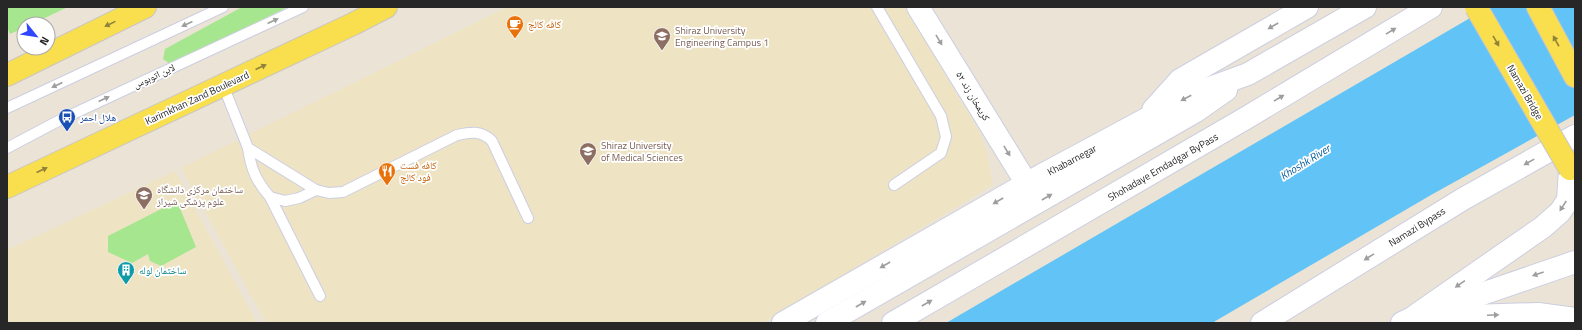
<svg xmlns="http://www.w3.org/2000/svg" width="1582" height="330" viewBox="0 0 1582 330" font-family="'Titillium Web','Noto Naskh Arabic',sans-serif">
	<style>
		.education { fill: #eee4c4 }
		.green { fill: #a6e68e }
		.water { fill: #61c3f6 }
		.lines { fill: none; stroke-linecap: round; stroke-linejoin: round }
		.lane-casing { stroke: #cccee1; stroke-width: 12 }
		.secondary-casing { stroke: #cccee1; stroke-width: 24 }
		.primary-casing { stroke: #c7c7c7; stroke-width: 24 }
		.lane { stroke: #fff; stroke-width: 10 }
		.secondary { stroke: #fff; stroke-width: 22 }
		.primary { stroke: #f9de4d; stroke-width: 22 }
		.primary-bridge-casing { stroke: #c7c7c7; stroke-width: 24; stroke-linecap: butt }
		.primary-bridge { stroke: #f9de4d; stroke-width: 22 }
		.oneway { fill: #9e9e9e }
		.oneway2 { fill: #90823a }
		.labels { text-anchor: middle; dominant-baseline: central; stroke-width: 3.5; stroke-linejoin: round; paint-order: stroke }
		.food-label { font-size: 10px; fill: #c56008; stroke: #fff; text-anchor: start }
		.education-label { font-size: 10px; fill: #785e54; stroke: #fff; text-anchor: start }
		.street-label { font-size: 10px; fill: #272727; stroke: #fff }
		.transit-label { font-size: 10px; fill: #164399; stroke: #fff; text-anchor: start }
		.culture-label { font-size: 10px; fill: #0d838f; stroke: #fff; text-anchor: start }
		.water-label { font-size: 11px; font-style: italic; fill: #055d9c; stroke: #fff }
	</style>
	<rect width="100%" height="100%" fill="#ebe4d6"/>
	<g class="education">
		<path d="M507,7h399l52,90 20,32 7,18 4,16 3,16 -1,7 -228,137h-497l-85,-155z"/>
		<path d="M175,171l82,152h-250v-73z"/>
	</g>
	<g class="green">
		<path d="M7,7h61l-36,17h-8v4l-14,6 -3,-7z"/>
		<path d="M242,7h46l-118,57 -7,-5 2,-10z"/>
		<path d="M177,201l19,46 -35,19 -11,-5 -2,-7 -16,9 -24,-11v-16z"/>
	</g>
	<path class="water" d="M1489,7h86v108l-144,80 -219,128h-266z"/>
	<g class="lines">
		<g class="lane-casing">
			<g id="lane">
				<path d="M877,7l64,109 5,21 -5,16 -47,32"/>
				<path d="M223,85l25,63 68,42 13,3 14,-1 114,-57c14,-3 24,-5 35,6l36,77"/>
				<path d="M7,108l216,-101"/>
				<path d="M7,148l53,-28 243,-113"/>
				<path d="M248,148c3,21 8,33 22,49l50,99"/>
				<path d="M270,197l15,4 14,-3 17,-8"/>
			</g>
		</g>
		<g class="secondary-casing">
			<g id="secondary">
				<path d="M918,7l109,177"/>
				<path d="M1153,110l27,-30 127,-73"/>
				<path d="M1438,309l137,-47"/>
				<path d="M1435,317l103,-3 37,5"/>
				<path d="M783,323l259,-148 151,-81 55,-20 117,-67"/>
				<path d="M827,323l369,-212 30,-21"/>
				<path d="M893,323l353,-205 185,-111"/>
				<path d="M1262,323l201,-124 112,-63"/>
				<path d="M1402,323l10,-5 131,-91 17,-15 8,-12 2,-31"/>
			</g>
		</g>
		<g class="primary-casing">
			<g id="primary">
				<path d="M1538,7l37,69"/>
				<path d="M7,75l138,-68"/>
				<path d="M7,187l346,-163 33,-17"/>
			</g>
		</g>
		<use href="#lane" class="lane"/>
		<use href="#secondary" class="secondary"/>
		<use href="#primary" class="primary"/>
		<g class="primary-bridge-casing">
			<path id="primary-bridge" d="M1476,7l94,162"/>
		</g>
		<use href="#primary-bridge" class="primary-bridge"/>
	</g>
	<defs><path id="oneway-solid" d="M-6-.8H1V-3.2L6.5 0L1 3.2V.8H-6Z"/></defs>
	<g class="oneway">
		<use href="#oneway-solid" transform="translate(273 21) rotate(-25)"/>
		<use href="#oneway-solid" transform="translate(187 24) rotate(155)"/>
		<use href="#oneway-solid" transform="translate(1273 26) rotate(150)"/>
		<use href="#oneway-solid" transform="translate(1391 31) rotate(-31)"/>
		<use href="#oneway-solid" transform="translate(939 40) rotate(59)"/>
		<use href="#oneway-solid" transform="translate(57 85) rotate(156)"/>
		<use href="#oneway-solid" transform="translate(1186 98) rotate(152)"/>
		<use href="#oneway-solid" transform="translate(1279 98) rotate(-31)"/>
		<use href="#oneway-solid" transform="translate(104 99) rotate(-25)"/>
		<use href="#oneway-solid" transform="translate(1007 151) rotate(59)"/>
		<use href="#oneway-solid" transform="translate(1529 162) rotate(151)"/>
		<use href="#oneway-solid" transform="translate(1047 197) rotate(-30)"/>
		<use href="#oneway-solid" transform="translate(998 201) rotate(150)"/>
		<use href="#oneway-solid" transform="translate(1563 206) rotate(123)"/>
		<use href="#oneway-solid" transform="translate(1369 257) rotate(148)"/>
		<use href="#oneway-solid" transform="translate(885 265) rotate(150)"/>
		<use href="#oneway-solid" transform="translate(1538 274) rotate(161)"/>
		<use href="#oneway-solid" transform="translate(1460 284) rotate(145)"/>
		<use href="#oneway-solid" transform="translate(927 303) rotate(-30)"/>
		<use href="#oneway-solid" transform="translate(861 304) rotate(-30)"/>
		<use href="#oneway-solid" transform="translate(1493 315) rotate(-2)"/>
	</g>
	<g class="oneway2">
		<use href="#oneway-solid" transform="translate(110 24) rotate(154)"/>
		<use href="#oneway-solid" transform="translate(1496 41) rotate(60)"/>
		<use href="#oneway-solid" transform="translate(1556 41) rotate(-119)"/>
		<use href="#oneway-solid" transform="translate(261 67) rotate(-25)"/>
		<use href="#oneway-solid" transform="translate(42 170) rotate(-25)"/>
	</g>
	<defs>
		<g id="cafe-pin" transform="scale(0.9)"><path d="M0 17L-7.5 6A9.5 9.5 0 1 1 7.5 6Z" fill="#e8710a" stroke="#fff"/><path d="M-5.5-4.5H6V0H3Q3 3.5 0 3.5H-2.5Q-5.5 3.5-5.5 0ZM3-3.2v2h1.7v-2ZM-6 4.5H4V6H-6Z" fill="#fff"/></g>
		<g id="university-pin" transform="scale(0.9)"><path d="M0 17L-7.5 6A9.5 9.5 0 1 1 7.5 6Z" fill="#8d6e63" stroke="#fff"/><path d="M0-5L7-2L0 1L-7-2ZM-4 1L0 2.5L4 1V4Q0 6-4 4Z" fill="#fff"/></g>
		<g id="bus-pin" transform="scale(0.9)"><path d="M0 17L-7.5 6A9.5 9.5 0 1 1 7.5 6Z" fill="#1a4fb4" stroke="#fff"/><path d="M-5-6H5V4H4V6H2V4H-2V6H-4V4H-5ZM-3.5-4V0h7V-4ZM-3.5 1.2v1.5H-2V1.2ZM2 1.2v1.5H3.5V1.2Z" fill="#fff"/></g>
		<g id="restaurant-pin" transform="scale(0.9)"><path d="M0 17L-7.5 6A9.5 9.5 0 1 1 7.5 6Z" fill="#e8710a" stroke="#fff"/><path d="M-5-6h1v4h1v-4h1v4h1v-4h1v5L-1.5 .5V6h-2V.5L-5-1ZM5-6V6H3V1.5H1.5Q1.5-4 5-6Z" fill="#fff"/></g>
		<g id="building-pin" transform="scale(0.9)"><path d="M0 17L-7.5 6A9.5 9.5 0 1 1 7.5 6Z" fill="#0f9aa8" stroke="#fff"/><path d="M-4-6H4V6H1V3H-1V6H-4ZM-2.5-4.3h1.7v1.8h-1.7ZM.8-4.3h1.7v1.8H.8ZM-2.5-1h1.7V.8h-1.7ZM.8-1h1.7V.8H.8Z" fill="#fff"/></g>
	</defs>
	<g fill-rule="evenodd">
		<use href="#cafe-pin" x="515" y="24"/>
		<use href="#university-pin" x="662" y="36"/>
		<use href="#bus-pin" x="67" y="117"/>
		<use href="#university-pin" x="588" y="151"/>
		<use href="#restaurant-pin" x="387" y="171"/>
		<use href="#university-pin" x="144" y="195"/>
		<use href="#building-pin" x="126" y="270"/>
	</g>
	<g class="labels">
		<g class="food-label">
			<text x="528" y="24">کافه کالج</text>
			<text x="400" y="165">کافه فست<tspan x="400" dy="12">فود کالج</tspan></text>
		</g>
		<g class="education-label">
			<text x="675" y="30">Shiraz University<tspan x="675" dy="12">Engineering Campus 1</tspan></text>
			<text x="601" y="145">Shiraz University<tspan x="601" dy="12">of Medical Sciences</tspan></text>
			<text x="157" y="189">ساختمان مرکزی دانشگاه<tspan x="157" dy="12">علوم پزشکی شیراز</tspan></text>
		</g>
		<g class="street-label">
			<text transform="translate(154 76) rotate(-25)">لاین اتوبوس</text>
			<text transform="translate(1525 92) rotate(60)">Namazi Bridge</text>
			<text transform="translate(973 96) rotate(59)">کریمخان زند ۵۲</text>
			<text transform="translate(197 98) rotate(-25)">Karimkhan Zand Boulevard</text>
			<text transform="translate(1072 160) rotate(-28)">Khabarnegar</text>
			<text transform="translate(1163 167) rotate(-30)">Shohadaye Emdadgar ByPass</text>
			<text transform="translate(1417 227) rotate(-32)">Namazi Bypass</text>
		</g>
		<g class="transit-label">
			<text x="80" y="117">هلال احمر</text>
		</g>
		<g class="culture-label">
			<text x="139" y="270">ساختمان لوله</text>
		</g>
		<g class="water-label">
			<text transform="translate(1305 162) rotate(-32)">Khoshk River</text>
		</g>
	</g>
	<rect width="1582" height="330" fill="none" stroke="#272727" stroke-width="16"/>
	<g transform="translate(36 36) rotate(120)"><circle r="19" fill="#ffffff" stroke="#a9a9a9"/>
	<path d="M0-3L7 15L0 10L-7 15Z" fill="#2f47ff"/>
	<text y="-6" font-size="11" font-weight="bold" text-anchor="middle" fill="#272727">N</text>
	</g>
</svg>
